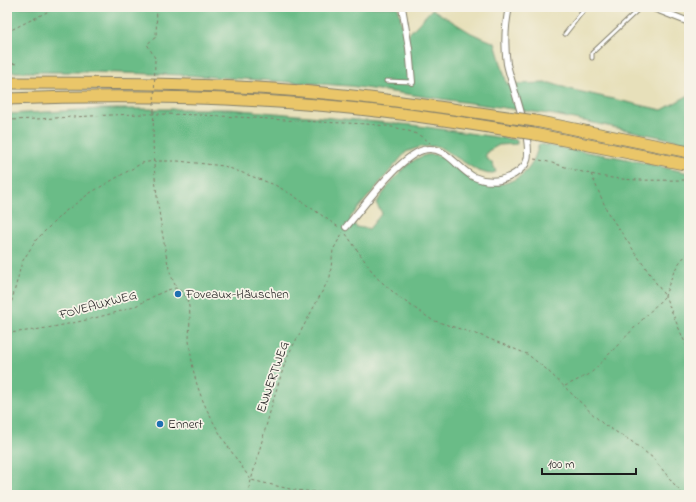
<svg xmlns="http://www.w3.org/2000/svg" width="696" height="502" viewBox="0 0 696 502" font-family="'Indie Flower',sans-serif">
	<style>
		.forest { fill: #6abc87; stroke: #436c52 }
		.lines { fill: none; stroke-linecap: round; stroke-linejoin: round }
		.service-casing { stroke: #827e6b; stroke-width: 5 }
		.minor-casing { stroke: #827e6b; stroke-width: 8 }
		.motorway-casing { stroke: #827e6b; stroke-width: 13 }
		.path { stroke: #827e6b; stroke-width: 1; stroke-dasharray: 3 3; stroke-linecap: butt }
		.service { stroke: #fff; stroke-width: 3 }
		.minor { stroke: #fff; stroke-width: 6 }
		.motorway { stroke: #eac669; stroke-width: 11 }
		.motorway-bridge-casing { stroke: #827e6b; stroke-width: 13; stroke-linecap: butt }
		.path-bridge { stroke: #827e6b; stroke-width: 1; stroke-dasharray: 3 3; stroke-linecap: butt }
		.motorway-bridge { stroke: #eac669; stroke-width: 11 }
		.poi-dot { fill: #1f6fb2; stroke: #f7f3e8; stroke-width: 1.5 }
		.labels { text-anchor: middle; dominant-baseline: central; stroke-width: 3.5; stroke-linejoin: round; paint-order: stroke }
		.poi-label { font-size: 13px; fill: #1c1c1c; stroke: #f7f3e8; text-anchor: start }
		.street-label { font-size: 13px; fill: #1c1c1c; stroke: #f7f3e8 }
	</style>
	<rect width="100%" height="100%" fill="#f7f3e8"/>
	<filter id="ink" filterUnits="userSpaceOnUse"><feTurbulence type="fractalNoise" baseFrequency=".025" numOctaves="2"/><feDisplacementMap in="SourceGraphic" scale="8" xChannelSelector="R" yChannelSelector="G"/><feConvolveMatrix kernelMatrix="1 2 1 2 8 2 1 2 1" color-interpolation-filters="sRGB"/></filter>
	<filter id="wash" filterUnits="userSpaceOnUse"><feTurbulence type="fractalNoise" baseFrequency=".012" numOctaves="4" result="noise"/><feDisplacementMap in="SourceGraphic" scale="16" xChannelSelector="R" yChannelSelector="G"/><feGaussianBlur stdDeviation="0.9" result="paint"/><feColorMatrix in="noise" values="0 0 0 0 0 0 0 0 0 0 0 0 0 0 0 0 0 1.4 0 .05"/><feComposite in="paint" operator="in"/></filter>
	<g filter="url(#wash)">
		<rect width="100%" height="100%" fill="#e7e0ba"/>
		<g class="forest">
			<path d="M7,7h391l7,31 27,-29 39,24 24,10 12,41 43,-1 23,7 89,20 27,-15v48l-134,-28 -205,-29 -167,-11 -93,-3h-83z"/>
			<path d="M102,109h127l183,16 105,15v4l-18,1 -11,6 -3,6 8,7 3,8 -7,2 -11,-3 -40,-25 -18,1 -14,5 -56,66 6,9 13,2 13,-16 -6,-10c13,-17 28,-42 50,-48 27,-7 44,44 85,26 19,-8 23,-20 28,-37l83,14 67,15v322h-682v-381z"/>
		</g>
	</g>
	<g filter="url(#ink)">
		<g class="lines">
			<g class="service-casing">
				<g id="service">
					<path d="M578,7l5,4 3,-4"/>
					<path d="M565,34l18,-23"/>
					<path d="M592,58v-5l49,-46"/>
					<path d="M386,81l26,1"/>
				</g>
			</g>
			<g class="minor-casing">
				<g id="minor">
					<path d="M402,7l7,41 3,34"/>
					<path d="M651,7l38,15"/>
					<path d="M346,227c18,-21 52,-69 77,-77 23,-6 34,19 51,27 18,8 37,3 50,-11 14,-15 -13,-81 -17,-102 -3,-20 -2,-38 2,-57"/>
				</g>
			</g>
			<g class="motorway-casing">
				<g id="motorway">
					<path d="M7,83c89,0 178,0 266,6 81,5 161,17 241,29"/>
					<path d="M7,99c126,-5 253,-2 378,13 43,5 86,12 129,19"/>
					<path d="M535,121l154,31"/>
					<path d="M534,134l155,31"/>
				</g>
			</g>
			<g class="path">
				<path d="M7,32l50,-25"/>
				<path d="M155,58l-8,-14 9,-7 1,-30"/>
				<path d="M7,63l11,1"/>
				<path d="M154,111c-3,42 2,84 9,126 3,17 5,34 13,50"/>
				<path d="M7,120c49,-1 97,-6 145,-6 56,0 111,5 167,8 30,2 89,-1 111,21"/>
				<path d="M534,159c20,3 37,11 57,15 31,8 66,6 98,6"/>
				<path d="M346,234l30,43 24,21 32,22 50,16 45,18 19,15 57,55 28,17 22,17 30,37"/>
				<path d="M689,253c-14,10 -19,28 -24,43l24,56"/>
				<path d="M7,319l15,-57 14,-22 27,-27 27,-20 52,-30 12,-2h24l46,5 51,19 16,9 49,34"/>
				<path d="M7,333c39,-3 83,-13 121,-24 17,-6 30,-18 48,-21 19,9 13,35 13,53 1,7 2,14 3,21 6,44 34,82 59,118l43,10 34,3 83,2"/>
				<path d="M565,386l25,-12 75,-78 -57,-83 -17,-39"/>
				<path d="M247,495l28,-101 12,-37 43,-80 3,-27 10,-18"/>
			</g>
			<use href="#service" class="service"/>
			<use href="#minor" class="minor"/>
			<use href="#motorway" class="motorway"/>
			<g class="motorway-bridge-casing">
				<g id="motorway-bridge">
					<path d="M514,118l21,3"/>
					<path d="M514,131l20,3"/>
				</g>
			</g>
			<path class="path-bridge" d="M154,111l1,-53"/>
			<use href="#motorway-bridge" class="motorway-bridge"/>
		</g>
	</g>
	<g class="poi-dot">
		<circle cx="178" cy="294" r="4"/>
		<circle cx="160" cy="424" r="4"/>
	</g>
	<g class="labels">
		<g class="poi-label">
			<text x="186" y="294">Foveaux-Häuschen</text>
			<text x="168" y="424">Ennert</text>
		</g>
		<g class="street-label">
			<text transform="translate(98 305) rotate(-15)">FOVEAUXWEG</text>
			<text transform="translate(273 377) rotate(-71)">ENNERTWEG</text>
		</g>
	</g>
	<rect width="696" height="502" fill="none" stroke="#f7f3e8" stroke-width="24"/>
	<path d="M542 468v6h94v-6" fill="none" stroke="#1c1c1c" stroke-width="2"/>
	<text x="548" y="468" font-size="12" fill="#1c1c1c" stroke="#f7f3e8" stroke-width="3" paint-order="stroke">100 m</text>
</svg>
